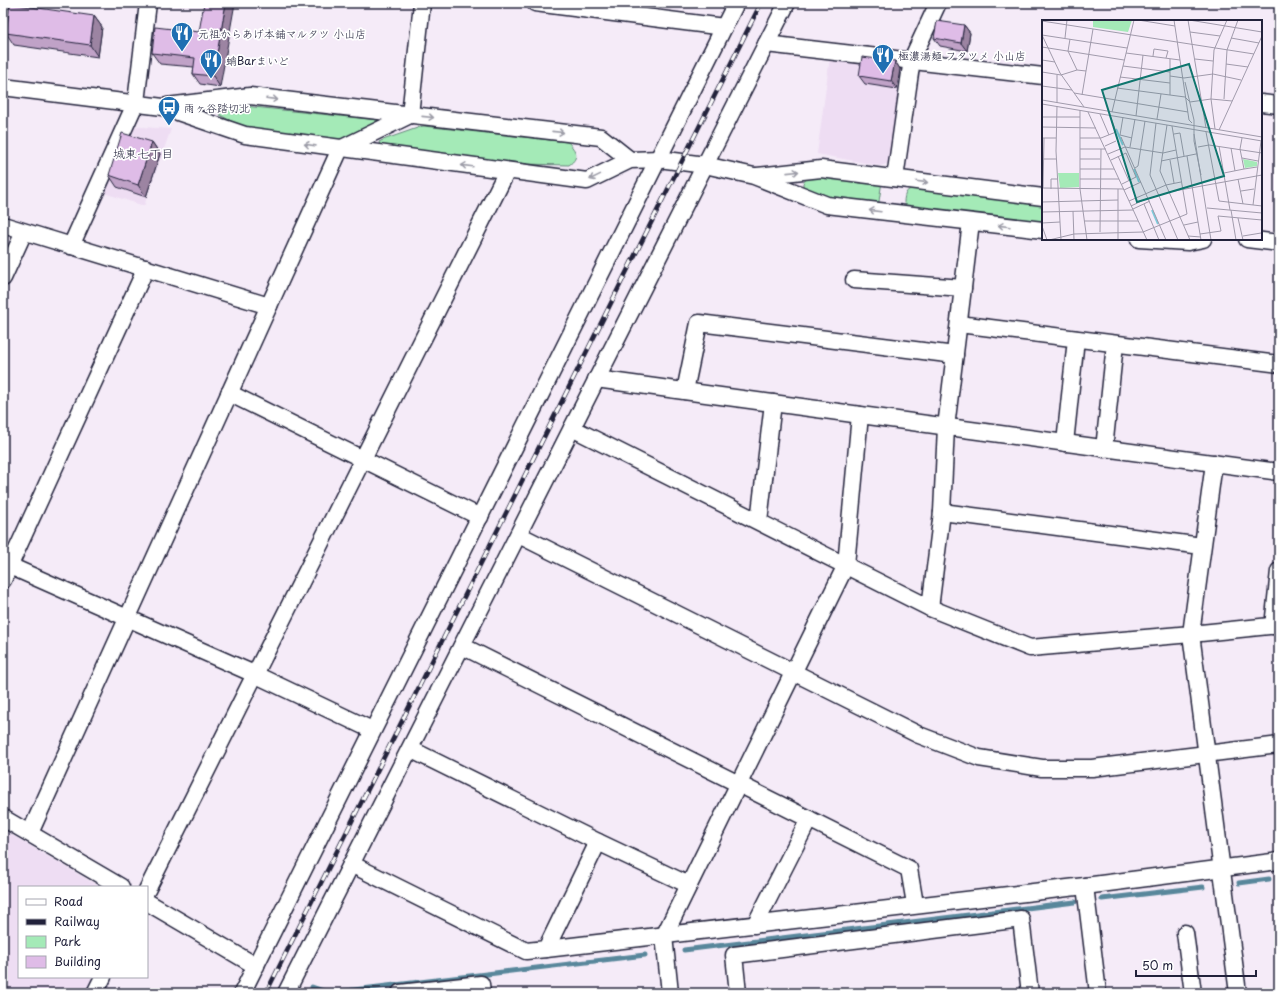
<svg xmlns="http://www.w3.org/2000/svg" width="1282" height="996" viewBox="0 0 1282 996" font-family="'Playpen Sans','Klee One',sans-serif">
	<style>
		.built { fill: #eeddf3 }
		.green { fill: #a4eab7; stroke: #638679 }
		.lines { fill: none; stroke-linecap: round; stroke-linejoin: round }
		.stream { stroke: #59879b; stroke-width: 5 }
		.minor-casing { stroke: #22223b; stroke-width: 19 }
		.minor { stroke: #fff; stroke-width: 16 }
		.rail-casing { stroke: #22223b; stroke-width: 4.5 }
		.rail { stroke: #fff; stroke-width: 3; stroke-dasharray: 9; stroke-linecap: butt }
		.wall { fill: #c0a2c7; stroke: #22223b }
		.shaded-wall { fill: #9c84a2; stroke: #22223b }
		.building { fill: #dfbce7; stroke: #22223b }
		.oneway { stroke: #9c9ca7 }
		.labels { text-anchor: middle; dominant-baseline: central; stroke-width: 3.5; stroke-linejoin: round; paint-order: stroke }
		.poi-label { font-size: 11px; fill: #22223b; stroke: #fff; text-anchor: start }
		.neighbourhood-label { font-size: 12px; fill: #22223b; stroke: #fff }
		.inset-river { fill: none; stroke: #7dcbdb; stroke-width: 2 }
		.inset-road { fill: none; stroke: #a19bac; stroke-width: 1 }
		.view { fill: #0f766e; fill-opacity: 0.15; stroke: #0f766e; stroke-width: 2 }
		.inset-edge { fill: none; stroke: #22223b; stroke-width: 2 }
	</style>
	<rect width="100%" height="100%" fill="#f5ebf8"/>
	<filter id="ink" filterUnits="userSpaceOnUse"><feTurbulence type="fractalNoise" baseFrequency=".025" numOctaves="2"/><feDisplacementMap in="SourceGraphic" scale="8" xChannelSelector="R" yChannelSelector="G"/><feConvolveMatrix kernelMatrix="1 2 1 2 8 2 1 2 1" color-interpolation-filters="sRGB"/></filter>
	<g filter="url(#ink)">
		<g class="built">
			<path d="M830,57l74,11 -9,92 -14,6 -64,-12z"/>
			<path d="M129,126l42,3 -27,77 -46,-15z"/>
			<path d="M3,830l97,57h-81v90h76l-8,16h-84z"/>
		</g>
		<g class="green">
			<path d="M244,106l143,15 -45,19 -102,-14 -20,-11 -1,-3 3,-3z"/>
			<path d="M423,126l145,16c8,9 12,15 1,23l-47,-1 -142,-19 -1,-3 4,-2z"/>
			<path d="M824,174l58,7 -4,27 -48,-7 -27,-12v-6l5,-6z"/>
			<path d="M917,186l126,17v24l-133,-16 -6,-8c0,-10 3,-14 13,-17z"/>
		</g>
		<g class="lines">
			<g class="stream">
				<path d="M1239,883l30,-4"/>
				<path d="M1102,899l101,-12"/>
				<path d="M684,950l391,-48"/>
				<path d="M312,987l17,6 316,-38"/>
			</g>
			<g class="minor-casing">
				<g id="minor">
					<path d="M535,3l189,24"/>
					<path d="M766,44l277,32"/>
					<path d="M3,87l160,20 82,28 342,46 43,-21 29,-1 46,6 49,11 73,29 216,25"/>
					<path d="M1261,103l18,2"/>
					<path d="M167,106l83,-10 351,41 29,23"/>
					<path d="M757,176l64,-7 222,28"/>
					<path d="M895,178l17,-119 26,-56"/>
					<path d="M3,225l266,81"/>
					<path d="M1139,239l49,3 15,-3"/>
					<path d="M1247,239l32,4"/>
					<path d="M71,246l65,-144 12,-99"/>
					<path d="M3,278l21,-46"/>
					<path d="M854,280l109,8"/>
					<path d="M959,324l320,40"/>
					<path d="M596,379l683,93"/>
					<path d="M685,391l14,-68 256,32"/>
					<path d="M229,393l251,124"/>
					<path d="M572,428l358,180 100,40 161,-14 23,-171"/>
					<path d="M1065,443l11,-104"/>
					<path d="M1104,449l11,-105"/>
					<path d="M942,512l260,34"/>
					<path d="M759,521l14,-118"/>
					<path d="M519,535l400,200 60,23 63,10h50l187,-23"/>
					<path d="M3,563l251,111 118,56"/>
					<path d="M3,580l143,-312"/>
					<path d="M930,608l12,-96 4,-85 25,-205"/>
					<path d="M1273,626l6,-55"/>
					<path d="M462,646l447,223 6,35"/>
					<path d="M410,749l188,93 91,43"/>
					<path d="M3,818l118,69"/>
					<path d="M30,833l310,-684 70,-34 12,-112"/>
					<path d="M351,864l175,87 20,-2 52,-107"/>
					<path d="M1085,886l13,107"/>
					<path d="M147,890l360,-719"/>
					<path d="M147,902l109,64"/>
					<path d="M755,925l54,-106"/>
					<path d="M1185,933l8,60"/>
					<path d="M546,949l539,-63 194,-25"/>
					<path d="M95,993l8,-16"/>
					<path d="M242,993l494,-990"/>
					<path d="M286,993l501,-990"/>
					<path d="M400,993l81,-9 1,9"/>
					<path d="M670,993l-6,-57 182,-371 14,-150"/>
					<path d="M738,993l-4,-38 287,-36 9,74"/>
					<path d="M1238,993l-47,-359 88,-9"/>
				</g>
			</g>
			<use href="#minor" class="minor"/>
			<g class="rail-casing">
				<path id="rail" d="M266,993l495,-990"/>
			</g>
			<use href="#rail" class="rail"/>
		</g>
		<g class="wall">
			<path d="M94,16l8,11 -4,30 -84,-12 -8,-12z"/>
			<path d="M964,25l6,8 -3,18 -27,-5 -6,-8z"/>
			<path d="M199,32l21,55 -20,-3 -7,-10 1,-7 -34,-3 -8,-11z"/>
			<path d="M895,61l5,8 -3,20 -32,-5 -6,-8z"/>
			<path d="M152,142l8,12 -14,43 -29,-10 -8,-12z"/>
		</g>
		<g class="shaded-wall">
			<path d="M226,3h9l-15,84 -7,-11z"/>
			<path d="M94,16l8,11 -4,30 -8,-12z"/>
			<path d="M964,25l6,8 -3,18 -6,-8z"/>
			<path d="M895,61l5,8 -3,20 -6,-8z"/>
			<path d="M152,142l8,12 -14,43 -8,-12z"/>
		</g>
		<g class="building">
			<path d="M204,3h22l-13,73 -20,-2 2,-16 -43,-5 3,-26 44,5z"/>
			<path d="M10,4l84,12 -4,29 -84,-12z"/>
			<path d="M937,21l27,4 -3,18 -27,-5z"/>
			<path d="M862,57l33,4 -4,20 -32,-5z"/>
			<path d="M122,133l30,9 -14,43 -29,-10z"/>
		</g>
		<defs><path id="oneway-shaft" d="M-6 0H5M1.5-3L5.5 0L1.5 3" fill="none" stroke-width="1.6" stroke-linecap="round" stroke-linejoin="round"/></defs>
		<g class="oneway">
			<use href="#oneway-shaft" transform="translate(272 99) rotate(7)"/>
			<use href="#oneway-shaft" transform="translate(428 117) rotate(6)"/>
			<use href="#oneway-shaft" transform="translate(558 132) rotate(6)"/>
			<use href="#oneway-shaft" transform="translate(310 145) rotate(-172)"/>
			<use href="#oneway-shaft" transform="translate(467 166) rotate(-173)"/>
			<use href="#oneway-shaft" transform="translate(793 172) rotate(-6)"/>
			<use href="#oneway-shaft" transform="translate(595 177) rotate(154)"/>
			<use href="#oneway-shaft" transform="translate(922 182) rotate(7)"/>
			<use href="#oneway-shaft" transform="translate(875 211) rotate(-173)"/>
			<use href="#oneway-shaft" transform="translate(1004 226) rotate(-173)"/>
		</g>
	</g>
	<defs>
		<g id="restaurant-pin" transform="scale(1.15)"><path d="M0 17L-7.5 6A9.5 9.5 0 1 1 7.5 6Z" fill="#1f6fb2" stroke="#fff"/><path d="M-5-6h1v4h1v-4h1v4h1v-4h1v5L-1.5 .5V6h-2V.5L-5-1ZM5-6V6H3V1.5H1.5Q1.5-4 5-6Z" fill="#fff"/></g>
		<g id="bus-pin" transform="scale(1.15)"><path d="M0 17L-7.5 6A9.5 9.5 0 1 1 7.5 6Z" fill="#1f6fb2" stroke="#fff"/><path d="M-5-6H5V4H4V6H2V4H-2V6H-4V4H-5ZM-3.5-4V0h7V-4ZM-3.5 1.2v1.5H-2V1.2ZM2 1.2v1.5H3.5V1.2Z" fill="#fff"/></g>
	</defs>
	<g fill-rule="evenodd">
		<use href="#restaurant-pin" x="182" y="33"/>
		<use href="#restaurant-pin" x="883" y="55"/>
		<use href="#restaurant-pin" x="211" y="60"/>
		<use href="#bus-pin" x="169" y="107"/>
	</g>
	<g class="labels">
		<g class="poi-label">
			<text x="198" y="33">元祖からあげ本舗マルタツ 小山店</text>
			<text x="898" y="55">極濃湯麺 フタツメ 小山店</text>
			<text x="226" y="60">蛸Barまいど</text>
			<text x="184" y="107">雨ヶ谷踏切北</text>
		</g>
		<g class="neighbourhood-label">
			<text x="143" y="153">城東七丁目</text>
		</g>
	</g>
	<g transform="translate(1042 20)">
		<rect width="220" height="220" fill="#f5ebf8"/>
		<path d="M51,0h39l-4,12 -35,-5zM201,139l14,3v4l-12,2zM16,153h21v14l-19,1z" fill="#a4eab7"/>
		<path class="inset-river" d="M74,109l7,16M92,149l5,13M110,190l6,14"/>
		<path class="inset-road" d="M96,0l37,6M132,0l15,100 3,3M146,0l18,108M147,0l73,12M0,1l212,33M148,12l30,4M0,15l85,13M0,15l18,38 24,34M23,18l2,-18M189,18l28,5M28,19l-2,12 9,19M0,27l82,13M84,33l54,7M111,36l1,-7 14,2 -2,7M153,39l18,2M0,40l13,2M184,44l22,3M81,46l47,6M0,52l19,3 16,-5 9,1M128,56l14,2 29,-4 28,6M78,57l50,6M143,62l9,38v21l7,34M0,66l30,4M75,68l68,9 5,5 21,-3 21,2M32,73l114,19M40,75l11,-66M128,75v-36M182,79l3,-49 11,-30M0,80l220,37M15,83v-28M0,84l220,37M15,86l-1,45 5,89M38,90v79l7,51M46,92l59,128M70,92l22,-92M58,94l9,21M94,96l7,-61M0,97h38M81,97l-3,18 12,3M115,99l4,-25M114,103l-6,52 28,65M125,105l-7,46 6,14 15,-3M0,107l54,1M173,109l-4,-30 3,-49 13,-30M177,110l43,-94M164,112l13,69 43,5M132,114l6,-1 4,23M152,114l17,106M79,117l45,103M0,118h14M38,118h21l15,-6 -6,-17M63,126l11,-5M177,126l11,64M88,127l5,-28M156,127l11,-2 53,8M189,128l4,23M38,129h26M66,134l17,-7 38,6 13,-3M76,136l11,25M145,136l14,84M200,138l16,3M0,139h14M38,139h20M69,140l15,-7 10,24 -14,7M128,140l4,23M119,141l35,-7M93,148l3,-2 7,-45M38,149h34M202,149l13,-2M182,153l20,-4 -4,-20 2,-11M38,159h39M196,159l5,25M0,168l82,1M1,168l1,-50M9,169v-10h7M82,170l17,-8M199,171l13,-2M127,172l93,-17M87,181l37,-16 24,55M0,182l76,-2M102,184l15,36M211,185l8,-64M89,186l17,-8M165,188l55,5M91,189l17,-8M189,190l5,30M31,191l1,29M0,192l91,-2M196,198l5,22M42,201h54M0,203l18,-1M142,205l14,-3M0,206l5,14M58,212l1,-83M158,214l21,-3 -3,-15 44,4M146,216l13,1M201,216l18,-3M7,220l25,-6 69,-2 44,-18 -15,-88M76,220v-51M220,220v-36"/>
		<path class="view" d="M147,44l35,112 -87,26 -35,-112z"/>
		<rect width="220" height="220" class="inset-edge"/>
	</g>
	<rect width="1282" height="996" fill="none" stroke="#fff" stroke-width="16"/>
	<rect x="8" y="8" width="1266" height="980" fill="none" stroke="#22223b" stroke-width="1.5" filter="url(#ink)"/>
	<rect x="18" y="886" width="130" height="92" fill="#ffffff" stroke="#a7a7b1"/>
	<rect x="26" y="899" width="20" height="6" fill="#ffffff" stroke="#a7a7b1"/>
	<text x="54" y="906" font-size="12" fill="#22223b">Road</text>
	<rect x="26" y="919" width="20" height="6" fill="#22223b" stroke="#a7a7b1"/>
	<text x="54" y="926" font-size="12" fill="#22223b">Railway</text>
	<rect x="26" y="936" width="20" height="12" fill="#a4eab7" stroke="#a7a7b1"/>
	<text x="54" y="946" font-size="12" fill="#22223b">Park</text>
	<rect x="26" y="956" width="20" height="12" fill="#dfbce7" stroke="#a7a7b1"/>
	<text x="54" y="966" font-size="12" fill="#22223b">Building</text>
	<path d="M1136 970v6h120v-6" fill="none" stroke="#22223b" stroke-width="2"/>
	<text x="1142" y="970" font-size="12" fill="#22223b" stroke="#ffffff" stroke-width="3" paint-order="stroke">50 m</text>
</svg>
